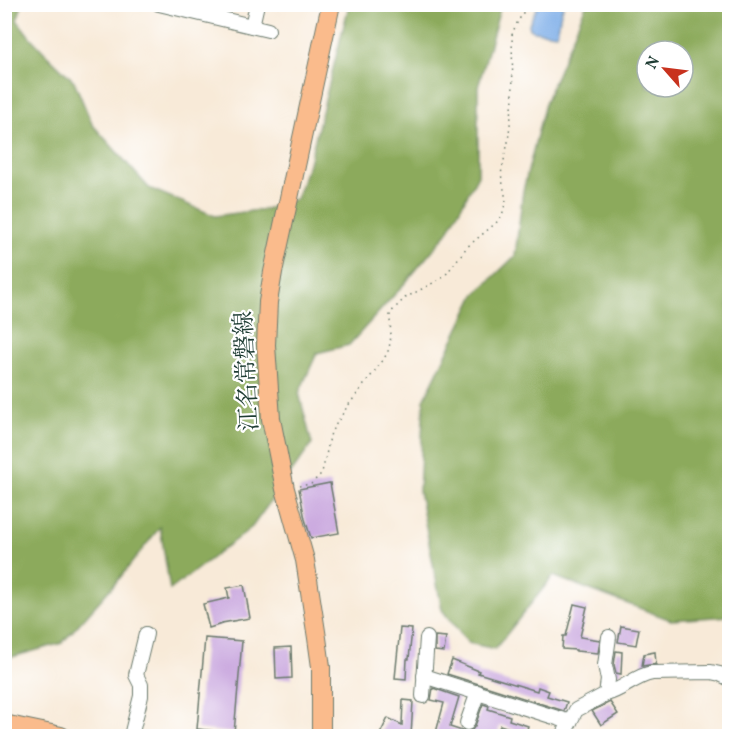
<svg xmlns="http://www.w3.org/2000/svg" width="734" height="741" viewBox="0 0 734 741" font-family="Vollkorn,'Noto Serif JP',serif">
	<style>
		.forest { fill: #8caa5c; stroke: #567448; stroke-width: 1.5; fill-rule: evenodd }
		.water { fill: #7eaee8; stroke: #4e768e; stroke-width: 1.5 }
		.building { fill: #caa9df }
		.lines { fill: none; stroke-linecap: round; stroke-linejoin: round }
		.minor-casing { stroke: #6b7a6d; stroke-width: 16 }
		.major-casing { stroke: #6b7a6d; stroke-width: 20 }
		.path { stroke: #6b7a6d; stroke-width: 1.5; stroke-dasharray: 1.5 4.5; stroke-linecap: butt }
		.minor { stroke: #fff; stroke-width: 14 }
		.major { stroke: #fabb8c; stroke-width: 18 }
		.labels { text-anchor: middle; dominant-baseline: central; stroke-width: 4.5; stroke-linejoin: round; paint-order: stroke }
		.street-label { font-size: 24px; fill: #1f3d34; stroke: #fff }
	</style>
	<rect width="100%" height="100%" fill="#fff"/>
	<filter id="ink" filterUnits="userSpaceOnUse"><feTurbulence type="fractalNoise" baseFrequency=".0167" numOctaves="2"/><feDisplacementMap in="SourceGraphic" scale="12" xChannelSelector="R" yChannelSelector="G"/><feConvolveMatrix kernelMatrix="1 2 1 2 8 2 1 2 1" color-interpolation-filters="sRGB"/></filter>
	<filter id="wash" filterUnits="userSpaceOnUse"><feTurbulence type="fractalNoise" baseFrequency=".008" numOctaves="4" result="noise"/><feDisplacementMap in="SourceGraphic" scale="24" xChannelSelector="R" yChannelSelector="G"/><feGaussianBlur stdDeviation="1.35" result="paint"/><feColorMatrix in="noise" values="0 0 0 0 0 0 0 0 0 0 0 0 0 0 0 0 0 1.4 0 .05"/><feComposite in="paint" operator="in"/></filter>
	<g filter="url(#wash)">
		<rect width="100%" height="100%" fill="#f8ead8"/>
		<g class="forest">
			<path d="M5,5h17l-5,15 13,17 14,15 30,29 18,43 57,64 66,28 51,-7 30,-10 13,-36 40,-158h152l-23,82v88l-31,58 -41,49 -57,63 -32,8 -18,40 13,51 -60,83 -82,63 -10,-63 -41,52 -57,64 -57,16z"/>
			<path d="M586,5h143v611l-58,4 -118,-44 -58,73 -27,-6 -26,-33 -23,-119 5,-91 51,-105 40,-39 8,-65 22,-88zM647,51h36v36h-36z"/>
		</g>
		<path class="water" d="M538,5h26c-6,10 -3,19 -8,29l-22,-3 -4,-2 -1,-5z"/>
		<g id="blocks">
			<g class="building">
				<path d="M330,483l9,50 -28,5 -6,-19 -6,-30z"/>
				<path d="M244,585l6,33 -28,5v1l-13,4 -6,-24 26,-6 -2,-10z"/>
				<path d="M574,604l13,3 -7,30 20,3 -2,13 -22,-2v-1l-14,-1 1,-13h3z"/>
				<path d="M621,626l18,3 -3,16 -18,-3z"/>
				<path d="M400,628l12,1 -3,30h-2l-1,20 -11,-1z"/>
				<path d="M435,636l11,1 -2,15 -9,-1z"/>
				<path d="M205,638l37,3 -8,92 -37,-4z"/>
				<path d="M291,647l1,31 -16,1 -1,-31z"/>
				<path d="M616,651l6,1 -1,22 -5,-1 -2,-8z"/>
				<path d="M655,652l1,12 -14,2 2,-12z"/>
				<path d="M452,660l27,11 -1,2 59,18 1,-4 11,4 -2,5 20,6 -3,9 -117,-37z"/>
				<path d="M433,688l26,9 -9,30 15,5 7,-2 3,-4 8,-22 6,2 -1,3 22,7 -1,4 19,6 -3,10h-9l2,-5 -18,-6 -3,11h-62l9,-33 -13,-3z"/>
				<path d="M403,700l10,1 -2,35h-32l9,-18 14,7z"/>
				<path d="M610,702l8,12 -17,11 -9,-14z"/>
			</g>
		</g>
	</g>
	<g filter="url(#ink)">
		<use href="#blocks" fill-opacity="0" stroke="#6b7a6d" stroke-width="1.5"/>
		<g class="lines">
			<g class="minor-casing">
				<g id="minor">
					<path d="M159,4l109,26"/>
					<path d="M252,26l5,-22"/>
					<path d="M424,676l146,46"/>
					<path d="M606,694c17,-4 29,-18 46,-21l59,-1 9,2 10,5"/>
					<path d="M423,696l4,-58"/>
					<path d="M467,723l11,-31"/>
					<path d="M131,736l10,-40v-11l-5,-10 10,-41"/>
					<path d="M563,736l13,-26 30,-16 2,-14 -3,-15 4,-28"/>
				</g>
			</g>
			<g class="major-casing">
				<g id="major">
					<path d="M4,724l57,12"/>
					<path d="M320,736l1,-3v-66l-4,-29 -12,-78 -20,-71 -14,-70 -5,-74 2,-43 5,-30 58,-268"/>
				</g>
			</g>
			<path class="path" d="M299,486l12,-2 9,-9 3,-6 8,-37 16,-25 37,-48 5,-10 2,-13 -1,-16v-6l4,-5 11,-11 39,-21 23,-30 29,-24 6,-7 4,-16 -5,-26 7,-32 5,-43 -1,-64c3,-11 11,-20 15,-31"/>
			<use href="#minor" class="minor"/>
			<use href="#major" class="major"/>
		</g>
	</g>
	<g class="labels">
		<g class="street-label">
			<text transform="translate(248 371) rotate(-93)">江名常磐線</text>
		</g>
	</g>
	<rect width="734" height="741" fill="none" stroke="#fff" stroke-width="24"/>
	<g transform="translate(665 69) rotate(298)"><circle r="28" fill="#ffffff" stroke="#a5b1ae" stroke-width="1.5"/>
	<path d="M0-4.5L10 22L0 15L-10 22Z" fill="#c8321e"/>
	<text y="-9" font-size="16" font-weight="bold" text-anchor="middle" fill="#1f3d34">N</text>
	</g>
</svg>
